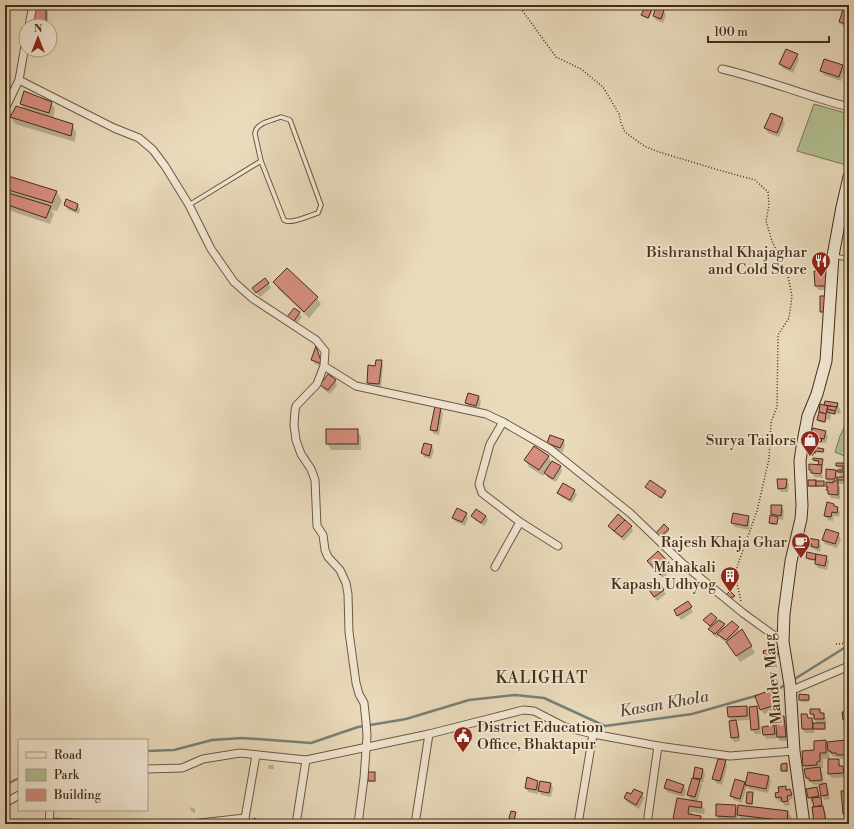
<svg xmlns="http://www.w3.org/2000/svg" width="854" height="829" viewBox="0 0 854 829" font-family="'Libre Bodoni',serif">
	<style>
		.green { fill: #b3c092; stroke: #7c7656 }
		.shadow { fill: #0003 }
		.lines { fill: none; stroke-linecap: round; stroke-linejoin: round }
		.stream { stroke: #778178; stroke-width: 2.5 }
		.building { fill: #d68e7f; stroke: #442d19 }
		.lane-casing { stroke: #6d5842; stroke-width: 5.5 }
		.street-casing { stroke: #6d5842; stroke-width: 9 }
		.secondary-casing { stroke: #442d19; stroke-width: 13 }
		.path { stroke: #442d19; stroke-width: 1.5; stroke-dasharray: 1 2; stroke-linecap: butt }
		.lane { stroke: #f1e7d3; stroke-width: 3.5 }
		.street { stroke: #f1e7d3; stroke-width: 7 }
		.secondary { stroke: #f1e7d3; stroke-width: 11 }
		.labels { text-anchor: middle; dominant-baseline: central; stroke-width: 3.5; stroke-linejoin: round; paint-order: stroke }
		.poi-label { font-size: 15px; fill: #442d19; stroke: #f1e7d3; text-anchor: end }
		.street-label { font-size: 15px; fill: #442d19; stroke: #f1e7d3 }
		.neighbourhood-label { font-size: 16px; letter-spacing: 1px; fill: #442d19; stroke: #f1e7d3 }
		.water-label { font-size: 16px; font-style: italic; fill: #554939; stroke: #f1e7d3 }
	</style>
	<rect width="100%" height="100%" fill="#e9dabb"/>
	<filter id="stains"><feTurbulence type="fractalNoise" baseFrequency=".005" numOctaves="4"/><feColorMatrix values="0 0 0 0 .2 0 0 0 0 .09 0 0 0 0 .02 0 0 0 .5 -.17"/></filter>
	<radialGradient id="worn" r=".72"><stop offset=".6" stop-color="#630" stop-opacity="0"/><stop offset="1" stop-color="#630" stop-opacity=".3"/></radialGradient>
	<g class="green">
		<path d="M814,104l35,10v40l-3,11 -49,-14z"/>
		<path d="M848,419h1v39l-14,-6 5,-16z"/>
	</g>
	<g class="shadow">
		<path d="M46,8l2,4v14h-11l-2,-4z"/>
		<path d="M849,9v19l-6,-2 -3,-4z"/>
		<path d="M651,10l1,2 -3,7 -6,-2 -1,-2z"/>
		<path d="M664,11l2,4 -3,8 -7,-3 -2,-4z"/>
		<path d="M797,55l2,4 -6,14 -10,-5 -3,-4z"/>
		<path d="M842,66l3,4 -4,11 -17,-6 -3,-4z"/>
		<path d="M51,102l4,7 -2,10 19,6 4,7 -1,10 -60,-18 -4,-7 6,-10 8,3 -4,-6z"/>
		<path d="M782,119l3,4 -6,14 -11,-4 -3,-5z"/>
		<path d="M5,176l52,16 5,9 -5,10 -6,-1 3,4 -4,10 -45,-15z"/>
		<path d="M849,202v26l-4,-1 -2,-5z"/>
		<path d="M65,205h13l2,4 -1,5 -11,-4z"/>
		<path d="M815,272l15,18h-12l-2,-4z"/>
		<path d="M265,279l6,9 -11,9 -4,-5z"/>
		<path d="M274,282l43,16 4,6 -12,14 -31,-29z"/>
		<path d="M299,313l3,4 -6,8 -5,-4 -2,-4z"/>
		<path d="M317,349l1,3 6,15 -9,-3 -2,-4z"/>
		<path d="M381,361l2,4 -2,23 -11,-1 -2,-4 8,-16z"/>
		<path d="M335,380l2,5 -7,9 -7,-5 -2,-4z"/>
		<path d="M479,397l2,4 -2,9 -10,-3 -3,-4z"/>
		<path d="M826,402l11,2 4,7 -1,3 -4,-1 -1,2 -4,-1 -1,6 -4,-1 -1,4 -6,-1 -1,-2z"/>
		<path d="M440,408l3,5 -4,22 -5,-1 -3,-4z"/>
		<path d="M357,430l4,7v13h-30l-4,-7z"/>
		<path d="M825,432l3,4 -2,7 -10,-1 -4,-6z"/>
		<path d="M563,440l2,5 -2,7 -13,-4 -2,-5z"/>
		<path d="M424,444l8,2 2,5 -3,8 -7,-2 -2,-4z"/>
		<path d="M810,447l3,4 10,-2 1,4 -8,-1v2h-2l-2,-4 -1,2z"/>
		<path d="M548,456l4,7 8,3 2,5 -6,11 -8,-4 -3,-5 -2,3 -14,-9 -4,-7z"/>
		<path d="M814,459l8,1 1,13 -11,-1v1l-2,-4 9,-3 1,-4h-5z"/>
		<path d="M837,464h10l2,3v17h-11l2,3v12l-9,-1 -2,-4v-5l-2,-3 2,-3 -2,-4 8,-8 3,4 -1,3h4l-3,-6v-1h2z"/>
		<path d="M813,474l10,1v3l-9,-1z"/>
		<path d="M786,480l3,4 -1,8h-7l-3,-4z"/>
		<path d="M824,482l1,5h-15l-1,-2z"/>
		<path d="M647,487l18,4 1,2 -4,6z"/>
		<path d="M574,491l3,4 -5,8 -11,-6 -3,-4z"/>
		<path d="M834,505l6,7 -1,5 -5,-1 -1,5 -5,-1 -3,-5z"/>
		<path d="M781,506l3,4 -1,10 -5,-1 -1,6h-6l-1,-2 1,-6h3l-2,-4z"/>
		<path d="M466,514l2,4 -3,8 -9,-4 -3,-4z"/>
		<path d="M473,516h13l2,4 -4,6 -9,-6z"/>
		<path d="M748,517l2,4 -1,9 -14,-3 -3,-4z"/>
		<path d="M609,526h22l2,5 -9,10 -12,-11z"/>
		<path d="M668,529l1,2 -7,7 -4,-3z"/>
		<path d="M838,534l3,5 -4,9 -12,-4 -2,-4z"/>
		<path d="M819,541l2,5 -1,6 -11,-5 -3,-4z"/>
		<path d="M808,553l18,4 3,4 -2,9 -9,-2 -2,-4v-3l-8,-1z"/>
		<path d="M651,565h19l3,4 -10,9z"/>
		<path d="M845,581l3,4 -1,1 -3,-3z"/>
		<path d="M663,590l3,4 -9,7 -7,-9z"/>
		<path d="M688,603l5,9 -12,8 -6,-10z"/>
		<path d="M711,614l15,14 6,-6 8,9 2,-1 13,23 -15,9 -11,-18 -8,-5 -2,-3 -2,2 -5,-4 -2,-5 1,-1 -7,-8z"/>
		<path d="M777,648l4,9 -13,4 -2,-4z"/>
		<path d="M773,691l7,17 -16,6 -3,-5z"/>
		<path d="M800,695l8,1 1,6h-8z"/>
		<path d="M746,707l4,6 -1,7 -13,1 2,5 2,15 -6,1 -2,-4v-16l-3,-5 -1,-9z"/>
		<path d="M756,707l3,5 2,22h-6l-3,-4 -2,-22z"/>
		<path d="M819,710l7,8v5h-2l1,7h-11l1,3h-10l-2,-4 -1,-14h5l2,4h3l2,5h3l-6,-10z"/>
		<path d="M849,713v23h-1l-2,-4v-9l-2,-3z"/>
		<path d="M783,717l3,4 2,20h-8l-2,-3 -12,1 -2,-5 10,-7 3,6z"/>
		<path d="M825,741l3,6 17,-6 3,5 1,13h-9l-1,-2h-5l-5,-5 1,8h8l3,7h2l2,4v6l-13,1 -3,-4v-15h-6v9h-3l2,4 2,13 2,-1 2,5 2,10 -6,1 -2,-5 -2,-11 -6,1 -3,-3h-2l-3,-4v-8l-2,-5 11,-14z"/>
		<path d="M725,761l2,5 -5,19 -6,-2 -2,-4z"/>
		<path d="M787,764l1,8h-5l-1,-1z"/>
		<path d="M268,765h5l1,4h-5z"/>
		<path d="M703,770l2,4 -2,9 -3,-1 2,3 -5,17 4,1 4,7 -1,4 -12,-2v3l9,2 4,7h-32l5,-25 18,3v-1l-6,-2 -2,-4 8,-15 -2,-3z"/>
		<path d="M374,773l1,9h-5l-1,-1z"/>
		<path d="M748,773l20,4 3,4 -3,12 -19,-4 -2,-3 -5,17 -8,-3 -3,-4 13,-13 2,3z"/>
		<path d="M537,782l3,4 11,-2 2,4 -2,9 -10,-2 -2,-4 -1,3 -10,-2 -2,-4z"/>
		<path d="M683,786l3,4 -2,7 -17,-5 -2,-4z"/>
		<path d="M785,787l3,4 2,-1 3,9 -4,1 1,5 -5,1 -3,-5 -3,1 -2,-5z"/>
		<path d="M817,788l8,23 2,13h-11l-1,-1 -1,-21h-3l-2,-4 -2,-8z"/>
		<path d="M752,793l1,12h-5l-1,-2z"/>
		<path d="M642,794l2,4 -5,11 -12,-7 -2,-4z"/>
		<path d="M736,806l2,5 50,1 4,6 -1,6h-26l-23,-3 -4,-6 -1,8 3,1h-11v-3l-10,-1 -2,-4z"/>
		<path d="M190,807l5,2v4l-4,-2z"/>
		<path d="M515,813l1,2 -1,6 -4,-1 -1,-2z"/>
	</g>
	<g class="lines">
		<g class="stream">
			<path d="M793,680l56,-35"/>
			<path d="M771,691l7,-2 9,-5"/>
			<path d="M147,751l27,-1 38,-10 30,-2 69,5 47,-16 48,-8 63,-19 46,-5 29,3 61,28 87,-12 67,-19"/>
			<path d="M5,785l14,-7"/>
		</g>
	</g>
	<g class="building">
		<path d="M34,6l12,1v16l-12,-1z"/>
		<path d="M844,6l5,2v17l-10,-3z"/>
		<path d="M645,7l7,2 -4,9 -7,-3z"/>
		<path d="M656,7l8,3 -3,9 -8,-3z"/>
		<path d="M786,49l12,5 -8,15 -11,-5z"/>
		<path d="M824,59l19,6 -4,12 -19,-6z"/>
		<path d="M24,91l28,11 -3,11 -29,-9z"/>
		<path d="M16,106l57,18 -2,12 -61,-19z"/>
		<path d="M771,113l12,5 -6,15 -13,-5z"/>
		<path d="M5,175l52,16 -5,12 -47,-14z"/>
		<path d="M5,192l46,14 -5,12 -41,-14z"/>
		<path d="M66,199l12,5 -2,7 -12,-6z"/>
		<path d="M844,214l5,2v9l-7,-2z"/>
		<path d="M287,268l31,29 -14,15 -31,-30z"/>
		<path d="M828,270v16h-13l-1,-15z"/>
		<path d="M265,278l4,5 -13,10 -4,-5z"/>
		<path d="M820,296h7l-1,16h-6z"/>
		<path d="M294,308l6,4 -6,9 -7,-4z"/>
		<path d="M316,346l6,18 -11,-4z"/>
		<path d="M376,360h6l-3,24 -12,-1 1,-18 7,1z"/>
		<path d="M328,374l8,6 -8,10 -8,-5z"/>
		<path d="M468,393l11,3 -3,10 -11,-3z"/>
		<path d="M825,401l13,2 -1,4 -13,-2z"/>
		<path d="M820,404l8,2 -2,8 -7,-2z"/>
		<path d="M435,406l6,1 -4,24 -7,-1z"/>
		<path d="M828,406l9,1 -2,4 -8,-2z"/>
		<path d="M827,409l8,2v3l-8,-2z"/>
		<path d="M819,412l7,2 -1,8 -8,-2z"/>
		<path d="M813,428l13,3 -2,8 -13,-3z"/>
		<rect x="326" y="429" width="32" height="15"/>
		<path d="M550,435l14,5 -4,8 -13,-5z"/>
		<path d="M815,437l7,2 -1,3 -7,-1z"/>
		<path d="M424,443l8,2 -3,11 -8,-3z"/>
		<path d="M534,446l15,10 -10,14 -15,-10z"/>
		<path d="M813,447l11,2 -1,3 -8,-1v2l-2,-1v3h-1z"/>
		<path d="M813,458l10,1 -1,6h-4l1,-4 -6,-1z"/>
		<path d="M552,461l9,5 -8,13 -9,-6z"/>
		<path d="M836,463h12v17h-11v-3h7v-5h-7v-2h6v-4h-7z"/>
		<path d="M809,464l13,1 -1,9 -10,-1v-3h-2z"/>
		<path d="M826,469l10,1 -1,9h-9z"/>
		<path d="M777,479h10l-1,9 -8,1z"/>
		<path d="M650,480l16,11 -5,7 -16,-11z"/>
		<rect x="808" y="480" width="8" height="6"/>
		<rect x="816" y="481" width="8" height="5"/>
		<path d="M833,481h5v14l-10,-1v-4h-2l2,-3h-2v-5l7,1z"/>
		<path d="M563,483l12,7 -5,10 -13,-7z"/>
		<path d="M827,502l7,2v2l4,1 -1,6 -5,-1 -1,5 -7,-1z"/>
		<path d="M771,505h11l-1,11 -10,-2z"/>
		<path d="M457,508l10,5 -5,9 -10,-4z"/>
		<path d="M476,509l10,7 -5,7 -10,-7z"/>
		<path d="M733,513l16,3 -2,10 -16,-3z"/>
		<path d="M618,514l7,6 -11,11 -6,-5z"/>
		<path d="M770,515l8,2 -1,7 -8,-1z"/>
		<path d="M625,520l7,6 -10,11 -8,-6z"/>
		<path d="M664,524l5,5 -9,8 -4,-4z"/>
		<path d="M849,527v11l-5,-6z"/>
		<path d="M826,529l13,4 -4,11 -13,-4z"/>
		<path d="M807,538l12,2 -1,8 -7,-2 1,-2 -7,-1z"/>
		<path d="M658,551l13,14 -11,10 -13,-14z"/>
		<path d="M807,552l9,2 -1,6 -9,-2z"/>
		<path d="M816,554l11,2 -2,10 -10,-2z"/>
		<path d="M657,580l7,10 -10,7 -7,-10z"/>
		<path d="M730,591l5,5 -4,2 -5,-3z"/>
		<path d="M688,601l4,6 -15,9 -3,-6z"/>
		<path d="M711,613l6,5 -7,8 -7,-6z"/>
		<path d="M719,620l6,4 -10,10 -7,-5z"/>
		<path d="M732,621l7,6 -13,13 -9,-6z"/>
		<path d="M742,629l10,17 -16,10 -10,-14z"/>
		<path d="M778,647l2,6 -15,5 -2,-7z"/>
		<path d="M773,689l5,15 -18,6 -5,-14z"/>
		<path d="M799,694l10,1v5h-10z"/>
		<path d="M747,706v10l-19,1 -1,-10z"/>
		<path d="M757,706l2,23 -8,1 -2,-23z"/>
		<path d="M810,709h10v4h4v6h-10v-5h-4z"/>
		<path d="M842,712h7v20h-4v-12h-2z"/>
		<path d="M801,714h6l1,4h4l1,11h-11z"/>
		<path d="M784,716l2,21h-9l-2,-20z"/>
		<path d="M736,720l3,17 -8,1 -2,-17z"/>
		<rect x="813" y="723" width="12" height="6"/>
		<path d="M774,725l1,9 -12,1 -1,-8z"/>
		<path d="M826,740v13h-6v8l-3,1v3l-14,1 -1,-15 12,-1v-9z"/>
		<path d="M846,740l1,15h-10l-1,-2h-5v-2h-3l-1,-9z"/>
		<path d="M718,759l8,1 -6,21 -8,-2z"/>
		<path d="M828,759h11v7h4l1,7 -16,1z"/>
		<path d="M787,763v8h-6v-7z"/>
		<path d="M695,767l8,2 -2,10 -8,-1z"/>
		<path d="M820,767l2,13 -12,1 -1,-3h-3l-2,-9z"/>
		<rect x="368" y="772" width="7" height="9"/>
		<path d="M748,772l21,4 -3,13 -21,-4z"/>
		<path d="M527,777l11,4 -2,9 -11,-2z"/>
		<path d="M692,778l8,2 -5,17 -8,-2z"/>
		<path d="M667,779l17,6 -3,8 -17,-5z"/>
		<path d="M735,779l10,3 -5,17 -10,-3z"/>
		<path d="M540,781l11,2 -2,10 -11,-2z"/>
		<path d="M826,783l2,12 -7,1 -2,-11z"/>
		<path d="M786,786v4l4,-1 2,6 -5,1 1,5 -6,1 -1,-5 -5,1 -1,-5 4,-1 -1,-5z"/>
		<path d="M817,787l2,9 -11,2 -2,-9z"/>
		<path d="M634,789l9,4 -7,12 -12,-7 3,-6 4,2z"/>
		<path d="M849,790v29h-2l-1,-5h-3l-2,-23z"/>
		<path d="M747,792h6l-1,12 -6,-1z"/>
		<path d="M821,797l1,8 -8,2 -2,-9z"/>
		<path d="M677,798l25,4 -1,6 -12,-2 -1,8 13,2 -1,8h-28z"/>
		<path d="M716,804l20,1 -1,12 -19,-1z"/>
		<path d="M738,805l50,6 -1,10 -50,-6z"/>
		<path d="M823,806l3,15 -12,2 -2,-16z"/>
		<path d="M511,811l5,1 -2,8 -5,-2z"/>
		<path d="M254,818l11,6h-10l-3,-2z"/>
		<path d="M708,820l10,2 -1,2h-10z"/>
		<path d="M847,820l1,4h-13h2v-2z"/>
		<path d="M728,821l12,1v2h-12z"/>
	</g>
	<g class="lines">
		<g class="lane-casing">
			<g id="lane">
				<path d="M281,117l9,3 31,85 -3,8c-8,2 -27,12 -34,7l-23,-59 -6,-27c0,-11 16,-13 26,-17z"/>
				<path d="M189,205l72,-44"/>
				<path d="M834,256l15,3"/>
			</g>
		</g>
		<g class="street-casing">
			<g id="street">
				<path d="M29,26l3,-16 -1,-5"/>
				<path d="M722,69c43,10 84,27 127,38"/>
				<path d="M19,80l95,48 25,10 14,12 12,16 24,39 22,44 23,33 18,16 64,42 9,11 -1,15 32,20 130,28 17,8 47,27 80,64 52,50 61,50 40,29"/>
				<path d="M5,109l14,-29 7,-40"/>
				<path d="M324,366l-7,18 -21,22 -1,5 -1,14 2,15 5,14 10,15 4,11 2,46 6,9 2,15 3,7 12,13 6,13 2,11 1,38 7,51 3,11 5,9 2,19 1,14 -3,42 -6,46"/>
				<path d="M503,422l-13,22 -11,40 3,9 38,29 38,24"/>
				<path d="M495,567l25,-45"/>
				<path d="M790,691l59,-25"/>
				<path d="M147,769l35,-1 21,-9 37,-6 66,7 123,-26 94,-24 11,1 31,16 28,7 65,12 72,10 64,-5"/>
				<path d="M5,803l14,-8"/>
				<path d="M50,822l47,2"/>
				<path d="M49,824l1,-14"/>
				<path d="M191,824l54,-6"/>
				<path d="M244,824l12,-69"/>
				<path d="M296,824l10,-64"/>
				<path d="M415,824l14,-90"/>
				<path d="M578,824l15,-90"/>
				<path d="M647,824l11,-78"/>
			</g>
		</g>
		<g class="secondary-casing">
			<path id="secondary" d="M804,824l-10,-73 -4,-66 -7,-43 1,-28 7,-53 10,-42 1,-13 -2,-45 2,-14 6,-31 9,-22 9,-33 7,-105 9,-49 7,-30"/>
		</g>
		<g class="path">
			<path d="M521,5l1,5 34,47 25,12 22,18 16,27 2,9 4,9 12,9 9,6 13,5 63,19 33,9 13,12 1,13 -3,16 6,20 16,35 4,20 -3,22 -11,17 -1,72 -6,15 -2,37 -12,52 -20,56v17l4,17"/>
			<path d="M836,644l13,-1"/>
		</g>
		<use href="#lane" class="lane"/>
		<use href="#street" class="street"/>
		<use href="#secondary" class="secondary"/>
	</g>
	<defs>
		<g id="restaurant-pin" transform="scale(1)"><path d="M0 17L-7.5 6A9.5 9.5 0 1 1 7.5 6Z" fill="#8f2418" stroke="#f1e7d3"/><path d="M-5-6h1v4h1v-4h1v4h1v-4h1v5L-1.5 .5V6h-2V.5L-5-1ZM5-6V6H3V1.5H1.5Q1.5-4 5-6Z" fill="#fff"/></g>
		<g id="shop-pin" transform="scale(1)"><path d="M0 17L-7.5 6A9.5 9.5 0 1 1 7.5 6Z" fill="#8f2418" stroke="#f1e7d3"/><path d="M-5-2.5h2.3a2.7 3.5 0 0 1 5.4 0H5L5.5 6h-11ZM-1.5-2.5h3a1.5 2.3 0 0 0-3 0Z" fill="#fff"/></g>
		<g id="cafe-pin" transform="scale(1)"><path d="M0 17L-7.5 6A9.5 9.5 0 1 1 7.5 6Z" fill="#8f2418" stroke="#f1e7d3"/><path d="M-5.5-4.5H6V0H3Q3 3.5 0 3.5H-2.5Q-5.5 3.5-5.5 0ZM3-3.2v2h1.7v-2ZM-6 4.5H4V6H-6Z" fill="#fff"/></g>
		<g id="building-pin" transform="scale(1)"><path d="M0 17L-7.5 6A9.5 9.5 0 1 1 7.5 6Z" fill="#8f2418" stroke="#f1e7d3"/><path d="M-4-6H4V6H1V3H-1V6H-4ZM-2.5-4.3h1.7v1.8h-1.7ZM.8-4.3h1.7v1.8H.8ZM-2.5-1h1.7V.8h-1.7ZM.8-1h1.7V.8H.8Z" fill="#fff"/></g>
		<g id="civic-pin" transform="scale(1)"><path d="M0 17L-7.5 6A9.5 9.5 0 1 1 7.5 6Z" fill="#8f2418" stroke="#f1e7d3"/><path d="M-.6-6.5H3V-4.5H.6V-3L4-1V1h2V6H-6V1h2V-1L-.6-3ZM-1.2 2.5V6h2.4V2.5Z" fill="#fff"/></g>
	</defs>
	<g fill-rule="evenodd">
		<use href="#restaurant-pin" x="821" y="261"/>
		<use href="#shop-pin" x="810" y="440"/>
		<use href="#cafe-pin" x="801" y="542"/>
		<use href="#building-pin" x="730" y="576"/>
		<use href="#civic-pin" x="463" y="736"/>
	</g>
	<g class="labels">
		<g class="poi-label">
			<text x="807" y="252">Bishransthal Khajaghar<tspan x="807" dy="17">and Cold Store</tspan></text>
			<text x="796" y="440">Surya Tailors</text>
			<text x="787" y="542">Rajesh Khaja Ghar</text>
			<text x="716" y="567">Mahakali<tspan x="716" dy="17">Kapash Udhyog</tspan></text>
			<text x="477" y="727" text-anchor="start">District Education<tspan x="477" dy="17">Office, Bhaktapur</tspan></text>
		</g>
		<g class="street-label">
			<text transform="translate(773 679) rotate(-95)">Mandev Marg</text>
		</g>
		<g class="neighbourhood-label">
			<text x="542" y="678">KALIGHAT</text>
		</g>
		<g class="water-label">
			<text transform="translate(664 704) rotate(-10)">Kasan Khola</text>
		</g>
	</g>
	<rect width="854" height="829" fill="none" stroke="#e9dabb" stroke-width="20"/>
	<rect x="6" y="6" width="842" height="817" fill="none" stroke="#442d19" stroke-width="2"/>
	<rect x="10" y="10" width="834" height="809" fill="none" stroke="#442d19"/>
	<rect x="18" y="739" width="130" height="72" fill="#f1e7d3" stroke="#ac9d89"/>
	<rect x="26" y="752" width="20" height="6" fill="#f1e7d3" stroke="#ac9d89"/>
	<text x="54" y="759" font-size="12" fill="#442d19">Road</text>
	<rect x="26" y="769" width="20" height="12" fill="#b3c092" stroke="#ac9d89"/>
	<text x="54" y="779" font-size="12" fill="#442d19">Park</text>
	<rect x="26" y="789" width="20" height="12" fill="#d68e7f" stroke="#ac9d89"/>
	<text x="54" y="799" font-size="12" fill="#442d19">Building</text>
	<g transform="translate(38 38)"><circle r="19" fill="#f1e7d3" stroke="#ac9d89"/>
	<path d="M0-3L7 15L0 10L-7 15Z" fill="#8f2418"/>
	<text y="-6" font-size="11" font-weight="bold" text-anchor="middle" fill="#442d19">N</text>
	</g>
	<path d="M708 36v6h121v-6" fill="none" stroke="#442d19" stroke-width="2"/>
	<text x="714" y="36" font-size="12" fill="#442d19" stroke="#f1e7d3" stroke-width="3" paint-order="stroke">100 m</text>
	<rect width="100%" height="100%" filter="url(#stains)"/>
	<rect width="100%" height="100%" fill="url(#worn)"/>
</svg>
